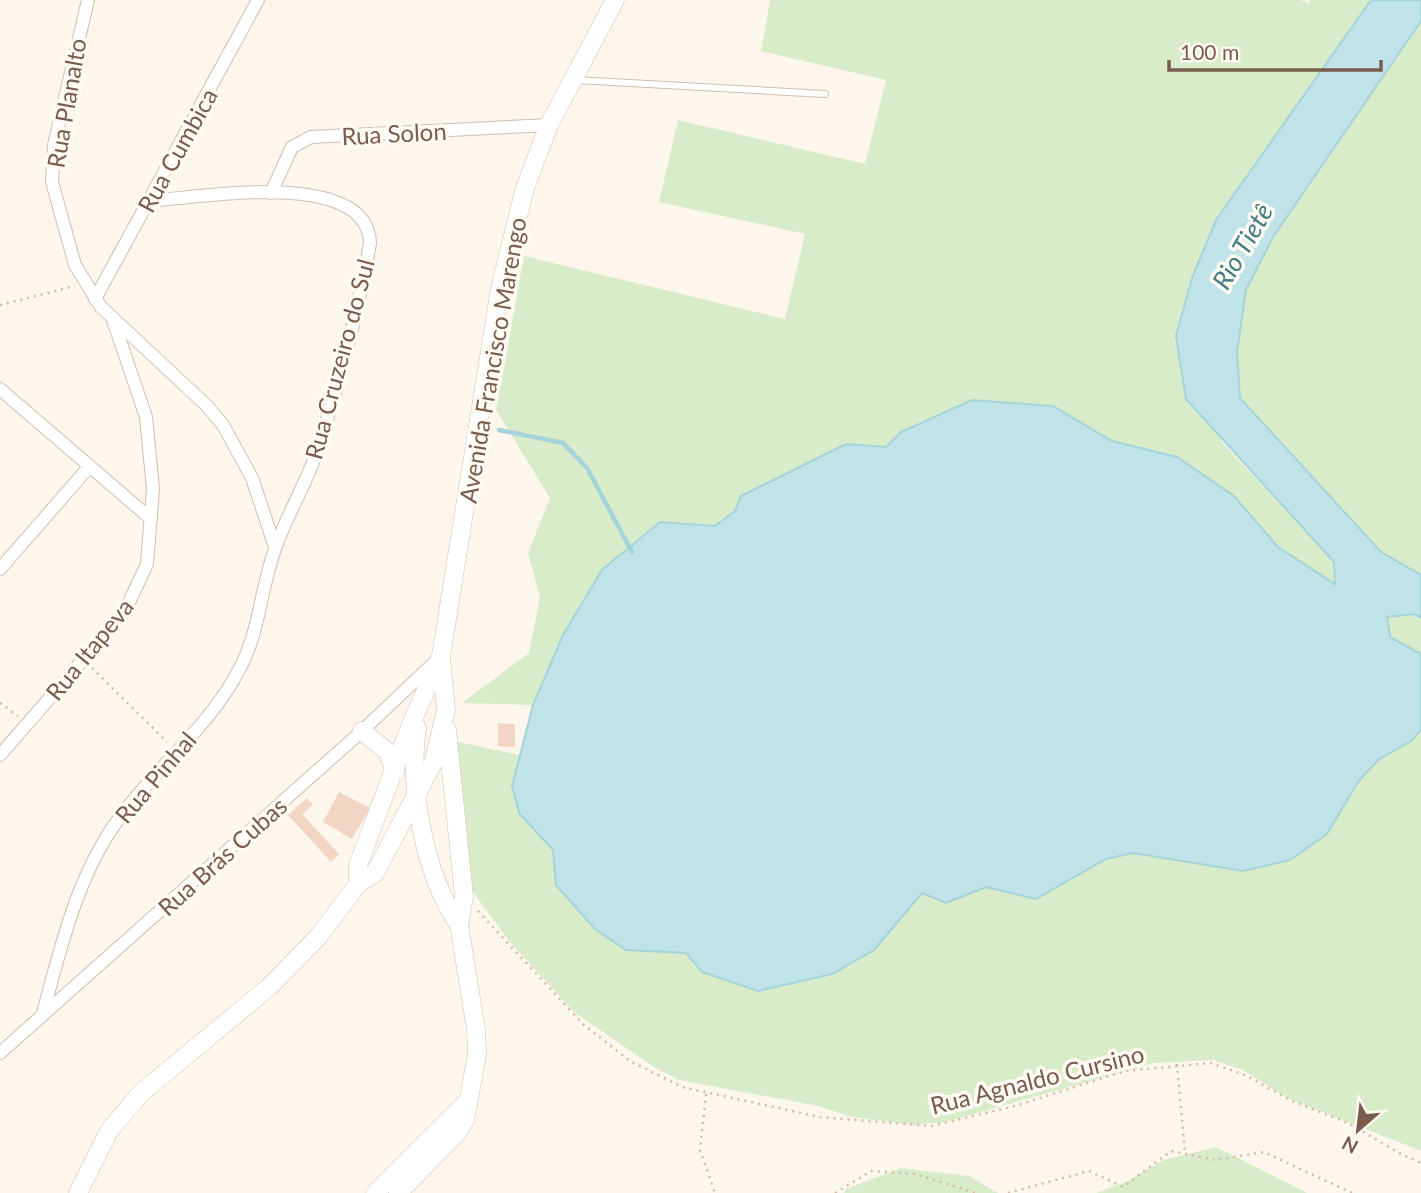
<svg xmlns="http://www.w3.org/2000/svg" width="1421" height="1193" viewBox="0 0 1421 1193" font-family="Lato,sans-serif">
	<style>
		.green { fill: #d8ecc9 }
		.water { fill: #bfe3e8; stroke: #a5d3da; stroke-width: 2 }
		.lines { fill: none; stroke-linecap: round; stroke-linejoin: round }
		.stream { stroke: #a5d3da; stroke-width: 4.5 }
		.building { fill: #f3d5c3 }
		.service-casing { stroke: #d1beb0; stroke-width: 8 }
		.minor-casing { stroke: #d1beb0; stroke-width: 14 }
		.secondary-casing { stroke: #d6c0b0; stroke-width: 19 }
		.path { stroke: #d9b8a5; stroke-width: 2.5; stroke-dasharray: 2 5; stroke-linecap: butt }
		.service { stroke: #fff; stroke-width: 6 }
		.minor { stroke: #fff; stroke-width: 12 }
		.secondary { stroke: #fff; stroke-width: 18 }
		.labels { text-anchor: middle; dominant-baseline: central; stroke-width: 7; stroke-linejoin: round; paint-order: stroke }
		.street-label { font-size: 24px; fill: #7a5c4d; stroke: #fffaf3 }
		.water-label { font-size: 26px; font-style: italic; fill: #437c86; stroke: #fffaf3 }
	</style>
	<rect width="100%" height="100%" fill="#fdf6ec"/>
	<g class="green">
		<path d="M770,0h531l8,4 1,-4h61l-155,220 5,221 113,121 1,22 -58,-37 -43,-51 -57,-39 -65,-16 -60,-35 -151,26 -15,15 -40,-3 -105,52 -6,15 -20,16 -55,-5 -58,48 -39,65 -30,70 -71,-2 67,-50 11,-56 -12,-44 22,-55 -54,-88 28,-154 261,63 20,-85 -146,-32 19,-82 187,44 21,-84 -125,-29z"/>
		<path d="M1421,21v554l-40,-23 -141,-154 -3,-46 9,-62 27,-53z"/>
		<path d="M1415,614l6,4v36l-31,-17 -3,-21z"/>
		<path d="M1421,730v421l-134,-53 -44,-28 -30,-10 -59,3 -209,59 -31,3 -62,-8 -34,-11 -139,-26 -25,-13 -80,-55 -65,-71 -36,-49 -11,-56 -8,-95 66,14 -8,31 7,27 34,37 3,35 70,65 60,3 17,19 129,2 42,-24 48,-58 24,11 40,-16 50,12 70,-40 28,-6 109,18 84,-37 31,-52 20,-22 33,-19z"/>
		<path d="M1216,1147l91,46h-211l32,-12 35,-21z"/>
		<path d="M901,1168l68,8 29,17h-154l2,-4z"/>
	</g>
	<path class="water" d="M1371,0h50v21l-148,216 -27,53 -9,62 3,46 141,154 40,23v43l-6,-4 -28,3 3,20 31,17v76l-10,11 -33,19 -20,22 -31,52 -37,26 -47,11 -110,-18 -27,6 -70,40 -50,-12 -40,16 -24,-10 -48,57 -42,24 -74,17 -56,-19 -16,-19 -60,-3 -31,-21 -39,-44 -3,-35 -34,-37 -7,-27 21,-81 30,-70 39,-65 58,-48 55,4 20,-15 6,-15 105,-52 40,3 15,-15 71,-32 81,6 59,35 65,16 57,39 44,51 57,37 -1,-22 -148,-163 -10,-63 16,-58 24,-58z"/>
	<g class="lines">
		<path class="stream" d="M499,430l64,13 24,25 45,84"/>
	</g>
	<g class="building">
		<path d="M498,723l17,1v23l-17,-1z"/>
		<path d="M339,792l31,16 -18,31 -29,-17z"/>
		<path d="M307,798l6,7 -11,9 37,40 -8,8 -43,-47z"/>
	</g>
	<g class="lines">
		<g class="service-casing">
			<path id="service" d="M576,80l249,14"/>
		</g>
		<g class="minor-casing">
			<g id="minor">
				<path d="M88,0l-34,145 -2,37 23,83 26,42 105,98 17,20 29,53 23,69"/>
				<path d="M271,193l21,-46 19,-10 238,-12"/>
				<path d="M95,299l163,-299"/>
				<path d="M0,389l151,130"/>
				<path d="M0,569l89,-102"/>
				<path d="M0,755l124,-142 23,-49 6,-75 -7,-72 -33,-97"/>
				<path d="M43,1013c18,-67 35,-140 77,-196 38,-51 91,-92 120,-149 20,-38 21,-82 36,-122 12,-33 31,-64 42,-97 20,-64 41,-141 52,-206 -3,-76 -173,-45 -222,-42"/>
				<path d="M0,1053l362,-322 75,-71"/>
			</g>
		</g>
		<g class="secondary-casing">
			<g id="secondary">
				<path d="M417,728c-9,59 8,148 42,197"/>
				<path d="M362,731l26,21 7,20"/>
				<path d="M358,884v-19l54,-143 29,-66 59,-367 25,-101 24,-63 66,-125"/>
				<path d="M78,1193l31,-62 32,-38 128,-106 49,-50 40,-53 17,-11 59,-112 12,-51 -5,-51"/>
				<path d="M375,1193l93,-92"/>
				<path d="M398,1193l60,-61 7,-12 12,-65 -1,-26 -17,-104 5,-29 -17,-166"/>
			</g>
		</g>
		<g class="path">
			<path d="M0,305l75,-19"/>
			<path d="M92,668l75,74"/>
			<path d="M0,703l18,13"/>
			<path d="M478,911l106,114 46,36 52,26 138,30 111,9 84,-20 110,-35 85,-8 35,12 47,26 56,22 53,31 20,9"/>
			<path d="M1177,1064l8,89"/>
			<path d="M706,1094l-6,56 15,43"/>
			<path d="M835,1193l36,-22 44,3 61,19"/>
			<path d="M1008,1193l81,-22 34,16 48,-36 45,9 48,-8 88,41"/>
		</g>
		<use href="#service" class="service"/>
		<use href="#minor" class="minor"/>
		<use href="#secondary" class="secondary"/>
	</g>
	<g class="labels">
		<g class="street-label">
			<text transform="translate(66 103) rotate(-80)">Rua Planalto</text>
			<text transform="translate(394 133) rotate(-3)">Rua Solon</text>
			<text transform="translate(177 150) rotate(-61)">Rua Cumbica</text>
			<text transform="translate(339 359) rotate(-75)">Rua Cruzeiro do Sul</text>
			<text transform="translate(492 360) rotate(-80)">Avenida Francisco Marengo</text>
			<text transform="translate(89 649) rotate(-51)">Rua Itapeva</text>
			<text transform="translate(155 777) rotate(-50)">Rua Pinhal</text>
			<text transform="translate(222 856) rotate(-42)">Rua Brás Cubas</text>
			<text transform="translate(1037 1079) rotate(-14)">Rua Agnaldo Cursino</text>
		</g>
		<g class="water-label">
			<text transform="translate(1242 246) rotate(-60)">Rio Tietê</text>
		</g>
	</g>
	<g transform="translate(1358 1130) rotate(208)" stroke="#fffaf3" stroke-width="5" paint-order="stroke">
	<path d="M0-5L12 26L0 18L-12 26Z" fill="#7a5c4d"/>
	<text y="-10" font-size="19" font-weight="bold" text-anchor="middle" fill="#7a5c4d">N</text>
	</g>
	<path d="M1169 60v10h212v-10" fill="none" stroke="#7a5c4d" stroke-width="3.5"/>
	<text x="1180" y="60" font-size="21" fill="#7a5c4d" stroke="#fffaf3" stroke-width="5" paint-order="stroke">100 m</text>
</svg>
